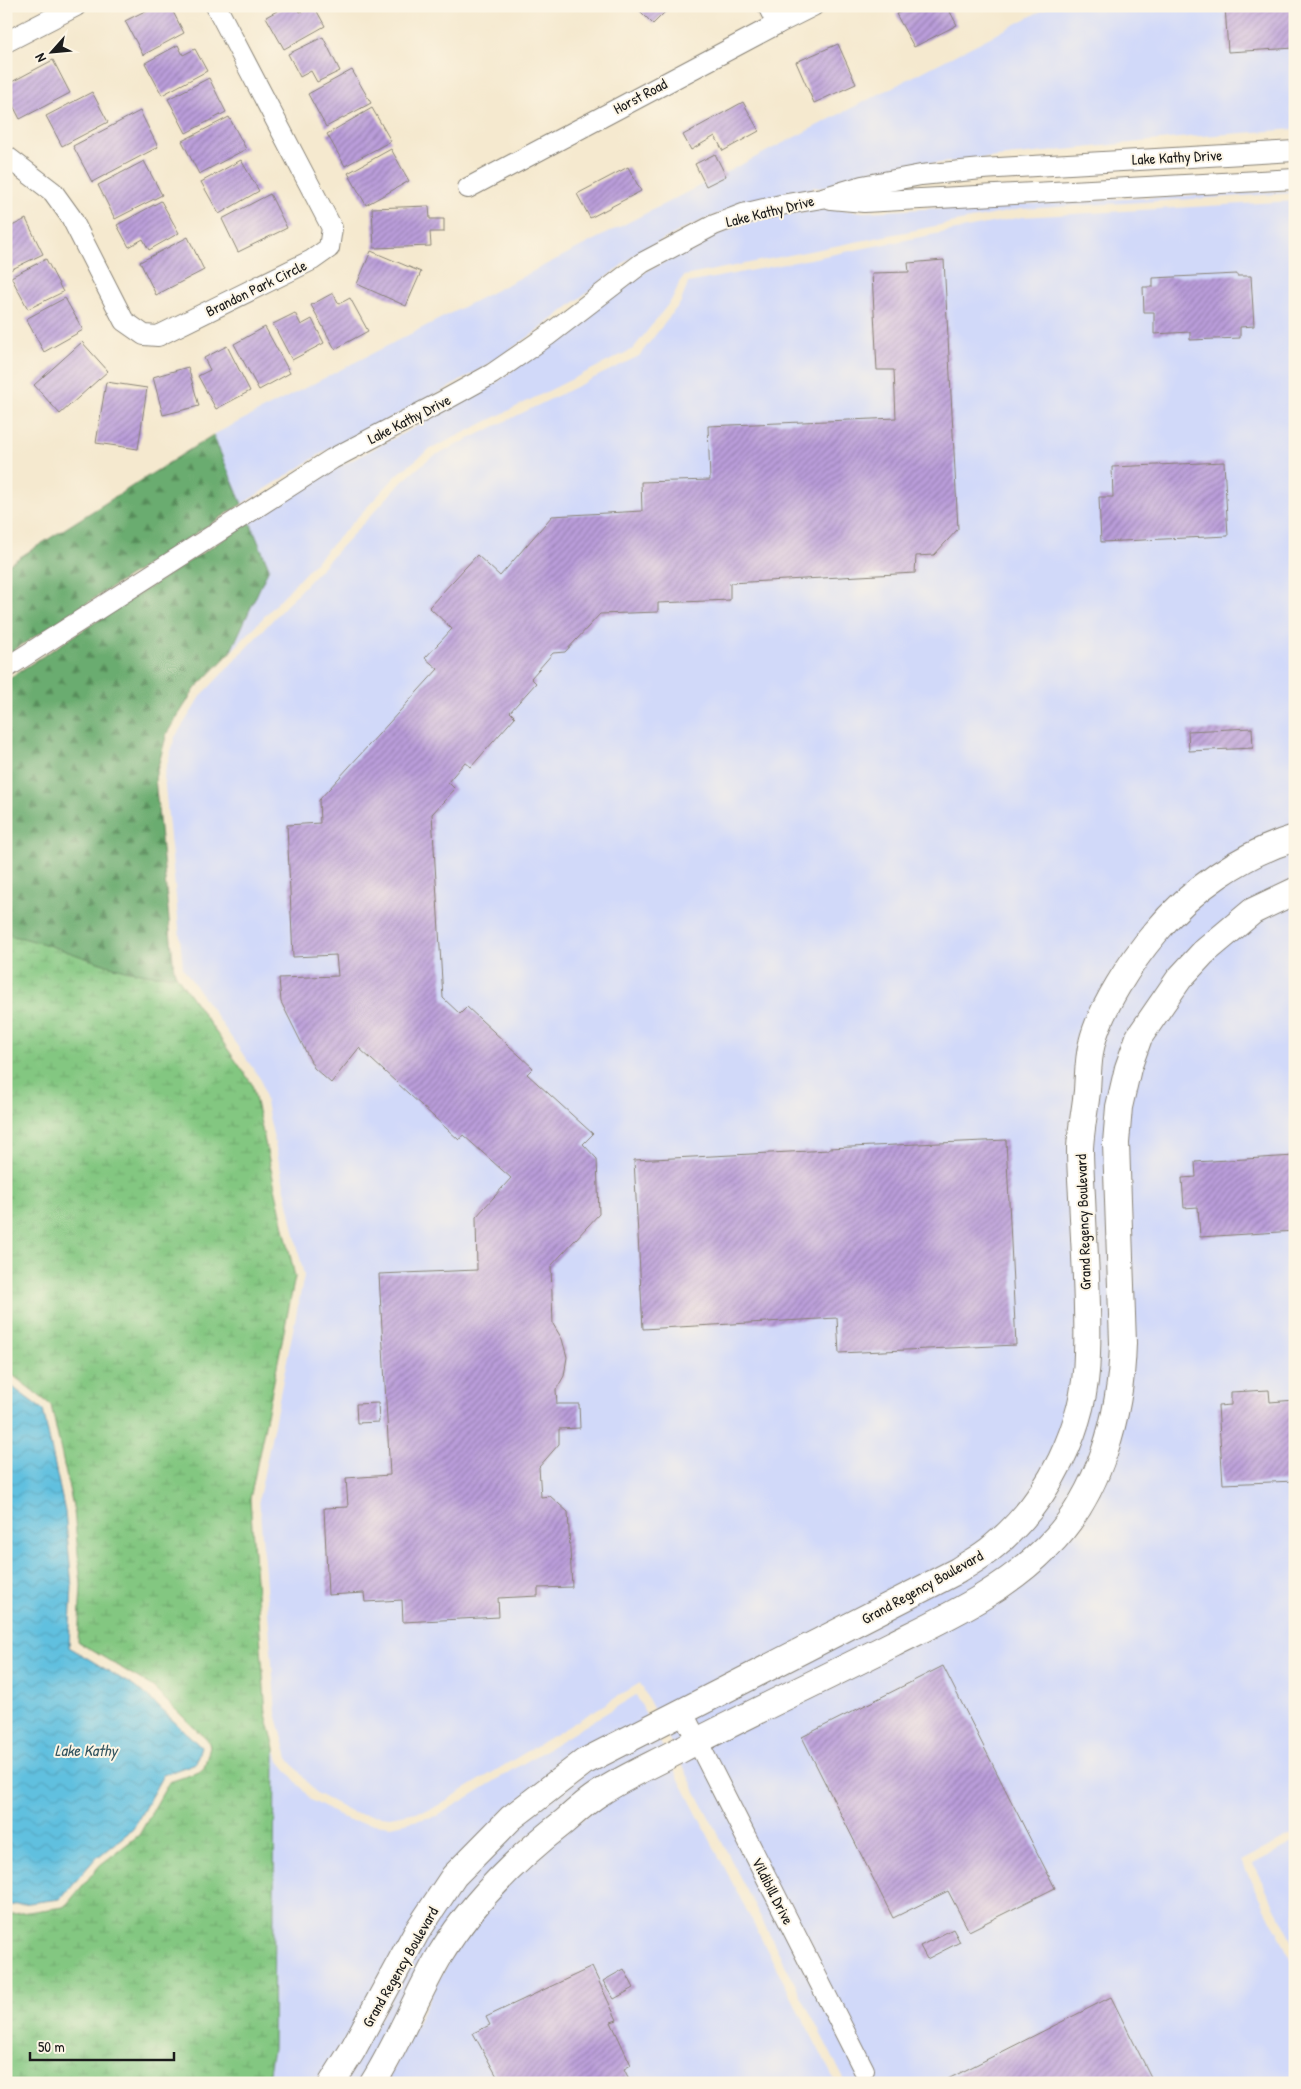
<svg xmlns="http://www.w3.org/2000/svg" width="1301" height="2089" viewBox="0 0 1301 2089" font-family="'Patrick Hand',sans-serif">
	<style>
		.built { fill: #d1d9f9 }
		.forest { fill: url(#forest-firs); stroke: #436446 }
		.wetland { fill: url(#wetland-marsh); stroke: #50724e }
		.water { fill: url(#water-waves); stroke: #3e6e7e }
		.building { fill: url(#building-hatch) }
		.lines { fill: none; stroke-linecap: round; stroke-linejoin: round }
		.minor-casing { stroke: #888276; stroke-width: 22 }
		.tertiary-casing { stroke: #888276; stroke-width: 28 }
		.minor { stroke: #fff; stroke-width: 20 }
		.tertiary { stroke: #fff; stroke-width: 26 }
		.labels { text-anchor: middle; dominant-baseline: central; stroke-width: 4; stroke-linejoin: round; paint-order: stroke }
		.street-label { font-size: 15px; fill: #1c1c1c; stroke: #fcf5e5 }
		.water-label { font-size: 16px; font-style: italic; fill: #345560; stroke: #fcf5e5 }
	</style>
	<defs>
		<pattern id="forest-firs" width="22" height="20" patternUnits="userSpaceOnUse" patternTransform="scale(1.25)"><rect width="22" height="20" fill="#6aac6f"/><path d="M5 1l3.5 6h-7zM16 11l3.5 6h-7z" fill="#568b5a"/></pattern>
		<pattern id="wetland-marsh" width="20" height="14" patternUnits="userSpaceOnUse" patternTransform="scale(1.25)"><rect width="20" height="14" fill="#83c781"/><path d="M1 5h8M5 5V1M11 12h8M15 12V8" fill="none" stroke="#71aa6f"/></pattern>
		<pattern id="water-waves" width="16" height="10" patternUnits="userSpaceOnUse" patternTransform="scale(1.25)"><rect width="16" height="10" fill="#61c0df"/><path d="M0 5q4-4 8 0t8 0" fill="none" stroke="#54a4bf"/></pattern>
		<pattern id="building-hatch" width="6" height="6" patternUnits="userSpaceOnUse" patternTransform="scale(1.25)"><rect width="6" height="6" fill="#ba9dda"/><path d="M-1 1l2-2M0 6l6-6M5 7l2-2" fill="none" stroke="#967fb0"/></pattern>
	</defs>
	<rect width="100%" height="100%" fill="#fcf5e5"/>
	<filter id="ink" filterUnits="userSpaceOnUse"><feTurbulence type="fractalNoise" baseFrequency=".02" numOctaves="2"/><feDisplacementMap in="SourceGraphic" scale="10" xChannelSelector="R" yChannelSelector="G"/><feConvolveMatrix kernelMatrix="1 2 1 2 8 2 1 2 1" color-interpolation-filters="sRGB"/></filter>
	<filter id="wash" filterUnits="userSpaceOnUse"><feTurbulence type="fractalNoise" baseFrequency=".0096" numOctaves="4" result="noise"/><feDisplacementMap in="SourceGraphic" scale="20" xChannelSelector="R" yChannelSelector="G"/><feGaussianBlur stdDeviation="1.12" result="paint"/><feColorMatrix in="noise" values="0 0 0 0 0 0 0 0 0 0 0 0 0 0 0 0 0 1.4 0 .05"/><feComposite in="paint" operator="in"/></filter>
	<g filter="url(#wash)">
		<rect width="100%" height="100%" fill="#f5e9cf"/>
		<g class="built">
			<path d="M1051,6h244v123l-107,8 -267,28 -60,11 -40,12 -8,-1 -1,2 -72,16 -53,22 -51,27 -96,75 -54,37 -45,26 -114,58 -85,54 -29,-69z"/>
			<path d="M1295,190v3l-274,16 -337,67 -4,5 -7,17 -40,51 -206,102 -29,23 -168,179 39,-85 -19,-46 87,-54 113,-59 47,-27 150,-111 71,-37 28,-10 37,-9 39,-7 42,4z"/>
			<path d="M1295,201v1632l-54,28 54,106v116h-449l-206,-400 -208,126 -42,8 -36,-4 -38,-20 -28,-35 -12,-45 -17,-215 45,-222 -43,-196 -78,-112 -19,-192 11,-39 27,-42 202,-215 26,-22 209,-102 42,-54 7,-19 334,-66z"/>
			<path d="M636,1695l12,23 -144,92 -184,273h-53l6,-34 2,-301 4,13 32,39 38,21 42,5 46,-10z"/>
			<path d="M657,1736l6,12 -140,92 -162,243h-17l81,-146 37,-55 56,-57 72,-55z"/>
			<path d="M672,1766l164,317h-443l-5,-4 62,-121 36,-51 51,-52 68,-54z"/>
			<path d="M1295,1842v104l-42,-82z"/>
		</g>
		<g class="forest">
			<path d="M213,435l29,69 -236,151v-89z"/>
			<path d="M250,522l19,46 -39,85 -35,36 -28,44 -12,45 19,192 2,5c-10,0 -21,1 -31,-1 -48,-7 -91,-32 -139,-39v-255z"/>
		</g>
		<path class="wetland" d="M6,935c48,7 91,32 139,39 10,2 21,1 31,1l76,109 43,193 -45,222 16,215 9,34 -2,301 -6,34h-261v-168l57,-8 4,-3 33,-39 39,-30 30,-53 30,-10 5,-4 6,-22 -2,-5 -58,-56 -72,-43 3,-57 -7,-74 -23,-106 -45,-35z"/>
		<path class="water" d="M6,1382l37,28 22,102 7,74 -3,61 74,45 58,55 -5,16 -33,12 -30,54 -39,31 -34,39 -54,7z"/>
		<g id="blocks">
			<g class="building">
				<path d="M155,6h15l14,27 -41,22 -18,-34z"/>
				<path d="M286,6h10l4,6 14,-6 11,20 -41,23 -18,-32z"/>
				<path d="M635,6h36l-18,18z"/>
				<path d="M911,6h36l10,19 -43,22 -18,-33z"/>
				<path d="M1225,6h70v42l-67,4z"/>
				<path d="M323,37l17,34 -23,11 -6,-11 -11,6 -12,-23z"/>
				<path d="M838,44l18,40 -42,19 -18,-41z"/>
				<path d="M178,45l5,10 12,-6 12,22 -45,24 -17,-32z"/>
				<path d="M53,60l17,33 -50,26 -14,-27v-7z"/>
				<path d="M352,70l19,33 -45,24 -18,-33z"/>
				<path d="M209,78l17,34 -40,21 -18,-34z"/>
				<path d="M92,92l16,30 -46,24 -16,-30z"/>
				<path d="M743,102l16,29 -36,20 -8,-15 -24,14 -8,-15z"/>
				<path d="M372,108l19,33 -46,25 -18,-32z"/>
				<path d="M140,111l18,36 -66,35 -19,-36z"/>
				<path d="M229,117l17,32 -47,25 -17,-33z"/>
				<path d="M391,149l18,32 -43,24 -18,-32z"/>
				<path d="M715,154l11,22 -20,10 -11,-22z"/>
				<path d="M241,160l18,31 -40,23 -18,-32z"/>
				<path d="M144,161l18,34 -47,24 -17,-34z"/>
				<path d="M628,167l13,24 -51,27 -13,-24z"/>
				<path d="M270,194l17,34 -49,24 -16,-33z"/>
				<path d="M161,201l18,32 -30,17 -6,-11 -14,8 -12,-22z"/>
				<path d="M429,206l1,13h14v13h-14l1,14 -57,2 -2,-40z"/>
				<path d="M26,219l17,35 -37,18v-43z"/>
				<path d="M188,237l16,33 -48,25 -16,-33z"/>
				<path d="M371,251l50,21 -15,34 -49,-22z"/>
				<path d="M46,259l17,33 -35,17 -17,-32z"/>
				<path d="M944,260l14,269 -24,26 -18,1 -1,17 -185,10v17l-72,3v9l-58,2 -35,38 -12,1 -22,25 5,5 -26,29 5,5 -44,50 -6,-5 -17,20 7,7 -23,25 11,184 17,16 7,-7 66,61 -6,6 66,60 -10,10 14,15 2,55 -48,52 2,58 9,15 5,18 -3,19 -8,14 1,14h22l1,24 -21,1v15l-20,23 2,30 9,-1 18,16 4,75 -34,1v8l-40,2 1,19 -96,5 -1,-22 -37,2 -1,-9 -36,2 -4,-87 24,-1 -2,-29 44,-3 -11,-201 98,-4 -1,-53 35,-39 -48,-43 -4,5 -100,-92 -28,35 -17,-15 -33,-66 -2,-24 59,-2 -2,-21 -43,2 -6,-132 33,-2 -1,-23 119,-131 -13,-11 27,-29 -23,-22 48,-52 23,21 52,-60 90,-5 -1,-29 69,-2 -2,-54 188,-8 -2,-48h-17l-5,-97 37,-1 -1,-9z"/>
				<path d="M1237,274v2h14l3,50 -14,1v11l-50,2v-8l-36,2v-22h-10l-1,-25h10v-9z"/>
				<path d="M333,293l6,11 11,-6 18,33 -33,18 -24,-44z"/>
				<path d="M65,298l18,32 -39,22 -18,-33z"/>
				<path d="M295,313l6,12 11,-6 12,24 -32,17 -19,-36z"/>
				<path d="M265,327l25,46 -31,17 -25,-46z"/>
				<path d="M82,342l26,29 -48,43 -26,-29z"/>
				<path d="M227,346l23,45 -34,18 -18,-33 12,-6 -6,-12z"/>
				<path d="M188,367l11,39 -36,9 -10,-38z"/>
				<path d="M106,382l41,6 -9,61 -42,-6z"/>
				<path d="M1224,462l4,74 -127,6 -2,-45h14l-1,-30z"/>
				<path d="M1252,728l1,20 -64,3 -1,-20z"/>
				<path d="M1006,1140l10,205 -177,8 -2,-35 -194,11 -9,-169 195,-10v-2z"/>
				<path d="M1295,1156v75l-95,6 -2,-30 -14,1 -2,-30 14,-1 -1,-15z"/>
				<path d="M1269,1390l1,12 25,-2v81l-72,3 -5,-78 13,-1v-13z"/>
				<path d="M378,1403l1,19 -22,1 -1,-19z"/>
				<path d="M943,1666l112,222 -86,43 -21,-40 -55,27 -91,-181z"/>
				<path d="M953,1929l7,13 -33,17 -7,-13z"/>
				<path d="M592,1967l25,53 -6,2 20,43 -7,4 7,14h-100l-23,-7 -9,4 -26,-47 17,-8 -4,-8z"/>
				<path d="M624,1969l10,19 -20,11 -11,-18z"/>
				<path d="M1111,1997l43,86h-214z"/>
			</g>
		</g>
	</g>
	<g filter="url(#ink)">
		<use href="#blocks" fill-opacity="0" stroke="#888276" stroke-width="1"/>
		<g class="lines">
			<g class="minor-casing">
				<g id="minor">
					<path d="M768,6l9,18"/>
					<path d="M6,42l70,-36"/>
					<path d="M6,156l47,36 18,25 53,104 20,14 14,1 154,-76 17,-12 3,-20 -116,-222"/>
					<path d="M468,188l309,-164 36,-18"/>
					<path d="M831,199l33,3 431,-23"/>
					<path d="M6,668l326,-209 113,-59 47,-26 55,-38 95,-73 72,-38 29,-11 38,-9 41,-7 40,-12 59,-11 61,-6 313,-18"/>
					<path d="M682,1711l182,359"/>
				</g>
			</g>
			<g class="tertiary-casing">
				<g id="tertiary">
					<path d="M332,2083l20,-32 64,-118 38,-57 57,-58 73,-56 373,-191c12,-8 26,-15 37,-25 55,-45 92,-120 93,-192 2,-52 -3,-105 -5,-158 -1,-16 -2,-32 -2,-48 1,-19 5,-38 7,-57 1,-16 1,-33 5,-48 8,-34 40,-83 63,-110 35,-43 87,-79 140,-95"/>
					<path d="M373,2083c26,-41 43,-87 67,-128 32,-53 77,-97 125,-134 11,-10 22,-20 35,-28 24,-16 52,-28 78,-42 71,-37 143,-71 215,-107 54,-27 111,-53 154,-97 53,-52 74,-132 76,-204l-7,-200 3,-36 9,-39 11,-31 40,-58 24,-26 50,-42 42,-20"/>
				</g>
			</g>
			<use href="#minor" class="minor"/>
			<use href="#tertiary" class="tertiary"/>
		</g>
	</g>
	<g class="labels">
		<g class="street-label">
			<text transform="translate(640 96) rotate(-28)">Horst Road</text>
			<text transform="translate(1177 157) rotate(-3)">Lake Kathy Drive</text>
			<text transform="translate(770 211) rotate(-14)">Lake Kathy Drive</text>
			<text transform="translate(256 288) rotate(-26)">Brandon Park Circle</text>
			<text transform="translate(409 419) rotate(-27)">Lake Kathy Drive</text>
			<text transform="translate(1083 1222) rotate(-92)">Grand Regency Boulevard</text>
			<text transform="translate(922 1587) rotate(-29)">Grand Regency Boulevard</text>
			<text transform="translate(773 1891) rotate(63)">Vildibill Drive</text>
			<text transform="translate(400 1967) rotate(-60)">Grand Regency Boulevard</text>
		</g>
		<g class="water-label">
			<text x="86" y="1750">Lake Kathy</text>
		</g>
	</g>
	<rect width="1301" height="2089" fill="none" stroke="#fcf5e5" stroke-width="25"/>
	<g transform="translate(52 52) rotate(243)" stroke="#fcf5e5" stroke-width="4" paint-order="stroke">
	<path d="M0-4L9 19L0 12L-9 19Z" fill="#1c1c1c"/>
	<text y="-8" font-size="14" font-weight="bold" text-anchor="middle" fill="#1c1c1c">N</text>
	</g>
	<path d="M30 2052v8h144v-8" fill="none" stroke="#1c1c1c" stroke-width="2.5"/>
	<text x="38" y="2052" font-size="15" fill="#1c1c1c" stroke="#fcf5e5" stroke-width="4" paint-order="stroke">50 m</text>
</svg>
